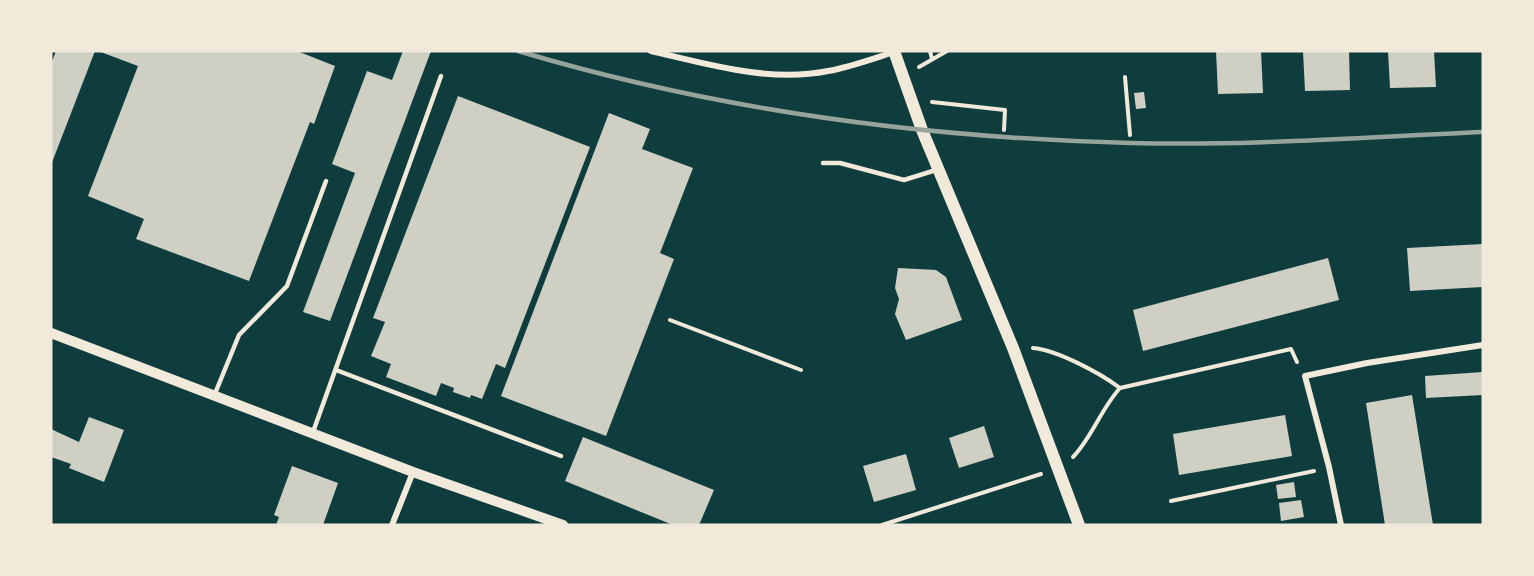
<svg xmlns="http://www.w3.org/2000/svg" width="1534" height="576" viewBox="0 0 1534 576" font-family="'Roboto Condensed',sans-serif">
	<style>
		.building { fill: #cfcfc3 }
		.lines { fill: none; stroke-linecap: round; stroke-linejoin: round }
		.path { stroke: #f1e9da; stroke-width: 4 }
		.service { stroke: #f1e9da; stroke-width: 4.5 }
		.minor { stroke: #f1e9da; stroke-width: 6 }
		.tertiary { stroke: #f1e9da; stroke-width: 10 }
		.secondary { stroke: #f1e9da; stroke-width: 12 }
		.rail { stroke: #97a49c; stroke-width: 4.5 }
	</style>
	<rect width="100%" height="100%" fill="#0f3d3e"/>
	<g class="building">
		<path d="M56,51h39l-44,114v-101z"/>
		<path d="M98,51h199l38,15 -21,58 -4,-2 -61,159 -113,-42 8,-20 -56,-23 50,-130z"/>
		<path d="M403,51h28l-101,270 -27,-9 52,-139 -23,-9 35,-93 25,9z"/>
		<path d="M1216,51h45l2,42 -45,1z"/>
		<path d="M1303,51h46l1,39 -45,1z"/>
		<path d="M1388,51h46l2,36 -46,1z"/>
		<path d="M1144,92l2,16 -10,1 -2,-16z"/>
		<path d="M458,96l132,51 -85,221 -9,-4 -14,35 -11,-4 -1,3 -17,-6 1,-4 -13,-5 -5,13 -50,-19 5,-13 -20,-8 14,-34 -12,-4z"/>
		<path d="M609,113l41,16 -8,20 51,19 -33,85 14,6 -68,177 -105,-40z"/>
		<path d="M1483,244v43l-73,4 -3,-43z"/>
		<path d="M1328,258l11,42 -196,51 -10,-41z"/>
		<path d="M898,268l38,2 10,7 16,43 -56,20 -11,-26 4,-15 -4,-11z"/>
		<path d="M1483,372v23l-57,3 -1,-22z"/>
		<path d="M1412,395l21,130h-48l-19,-122z"/>
		<path d="M1285,415l7,41 -113,19 -6,-41z"/>
		<path d="M89,417l35,13 -20,52 -35,-14 2,-4 -20,-7v-28l28,13z"/>
		<path d="M984,426l10,31 -35,11 -10,-30z"/>
		<path d="M583,437l131,53 -15,35h-26l-108,-44z"/>
		<path d="M906,454l10,36 -42,12 -11,-36z"/>
		<path d="M292,466l46,17 -15,42h-47l3,-8 -5,-2z"/>
		<path d="M1294,482l2,15 -18,2 -2,-14z"/>
		<path d="M1301,500l3,17 -23,4 -2,-18z"/>
	</g>
	<g class="lines">
		<g class="path">
			<path d="M930,51l2,8"/>
			<path d="M919,67l28,-16"/>
			<path d="M1125,77l5,58"/>
			<path d="M932,102l73,8 -1,20"/>
			<path d="M670,320l131,50"/>
			<path d="M1033,348c24,2 67,25 87,40l171,-39 6,13"/>
			<path d="M1073,457c19,-20 28,-48 47,-69"/>
			<path d="M1171,501l143,-30"/>
			<path d="M882,525l159,-51"/>
		</g>
		<g class="service">
			<path d="M823,163h17l64,17 32,-10"/>
			<path d="M336,370l225,86"/>
			<path d="M214,396l25,-61 48,-49 39,-105"/>
			<path d="M313,432l128,-356"/>
		</g>
		<g class="minor">
			<path d="M651,51c56,13 119,32 177,20 22,-4 44,-12 66,-19"/>
			<path d="M392,525l21,-53"/>
			<path d="M1341,525l-12,-58 -24,-91 62,-13 116,-18"/>
		</g>
		<path class="tertiary" d="M51,333l362,139 150,53"/>
		<path class="secondary" d="M894,51l28,79 91,218 66,177"/>
		<path class="rail" d="M518,51c198,59 406,87 613,92 117,3 235,-6 352,-11"/>
	</g>
	<rect width="1534" height="576" fill="none" stroke="#f1e9da" stroke-width="105"/>
</svg>
